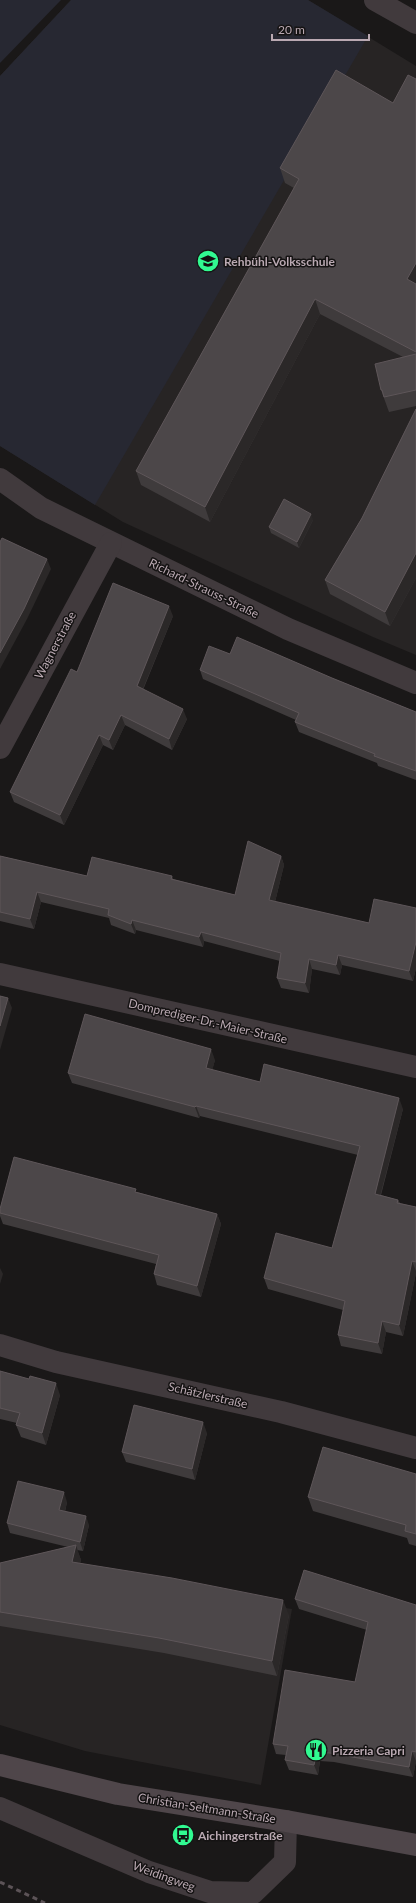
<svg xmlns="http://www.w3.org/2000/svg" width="416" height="1903" viewBox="0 0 416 1903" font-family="Lato,sans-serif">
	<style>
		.built { fill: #272424 }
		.green { fill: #272832 }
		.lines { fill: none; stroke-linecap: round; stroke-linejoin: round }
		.street { stroke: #413a3d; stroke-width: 22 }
		.secondary { stroke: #4f464a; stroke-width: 22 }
		.rail { stroke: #5c5357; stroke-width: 3; stroke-dasharray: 5 4; stroke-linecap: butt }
		.wall { fill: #3f3b3c }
		.shaded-wall { fill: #2b2828 }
		.building { fill: #4c4749; stroke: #5e5659 }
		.labels { text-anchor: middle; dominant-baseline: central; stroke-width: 3; stroke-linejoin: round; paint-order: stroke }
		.poi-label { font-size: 12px; font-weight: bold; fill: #baa9b2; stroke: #151313; text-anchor: start }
		.street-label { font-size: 12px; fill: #baa9b2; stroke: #151313 }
	</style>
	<rect width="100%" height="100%" fill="#1a1818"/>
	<g class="built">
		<path d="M71,0h237l108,66v589l-43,-18 -250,-115 -123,-76v-370z"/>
		<path d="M39,1569l253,40 -31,176 -176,-34 -85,-26v-147z"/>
	</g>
	<g class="green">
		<path d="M0,0h61l-61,63z"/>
		<path d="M71,0h237l60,36 -273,469 -95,-59v-370z"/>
	</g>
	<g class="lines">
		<g class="street">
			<path d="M375,0l41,23"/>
			<path d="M0,479l41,29 247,121 128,54"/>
			<path d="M0,748l111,-205"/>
			<path d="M0,974l416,93"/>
			<path d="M0,1345l56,17 225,50 135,36"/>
			<path d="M0,1808l149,64 61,20 43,1 32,-31 1,-41"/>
		</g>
		<path class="secondary" d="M0,1765l118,29 168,27 130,24"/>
		<path class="rail" d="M0,1882l45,21"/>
	</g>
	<g class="wall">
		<path d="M416,79v327l-27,6 -8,-22 22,-33 -83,-43 -110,208 -69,-37 -5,-14 158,-283 -9,-5 -5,-15 113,-65z"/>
		<path d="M416,409v169l-26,48 -60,-32 -5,-14 37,-62z"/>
		<path d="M313,520l-14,28 -28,-15 -2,-6z"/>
		<path d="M173,616l-30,74 44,29 -15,31 -47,-25 -12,25 -10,-5 -39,80 -50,-23 -4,-10 67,-120z"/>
		<path d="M230,654l102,24 84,34v68l-38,-14 -1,-3 -78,-31 -4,-10 1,-2 -93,-41 -3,-9z"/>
		<path d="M0,856l87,20h85l1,3 62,16 46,-39 3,9 -9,37 94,21 47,-15v60l-3,13 -71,-16 -2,10 -28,-6 -3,24 -28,-5 -4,-10 3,-17 -76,-20 -1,6 -67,-17 -1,4 -24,-9 -2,-7 -68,-16 -7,27 -34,-8z"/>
		<path d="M215,1060l-3,10 48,12 143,27 -22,86 17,5 2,3 16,4v66l-13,63 -17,-4 -4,22 -41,-8 -3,-11 5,-25 -75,-21 -4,-11 68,-30 26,-93 -158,-39 -1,2 -127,-35 -4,-10z"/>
		<path d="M137,1192l80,22 4,10 -20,73 -44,-12 -3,-11 2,-10 -153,-40 -3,-8v-3z"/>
		<path d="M0,1371l60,24 -14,50 -25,-8 -5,-12 1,-2 -17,-4z"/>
		<path d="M207,1433l-12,47 -69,-18 -4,-10z"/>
		<path d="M416,1474v72l-7,-2 -2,-6 -94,-27 -5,-14z"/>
		<path d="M67,1502l-2,10 24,13 -6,26 -6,-1 4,10 -1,3 209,52 -12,61 -113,-23 -164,-27v-63l68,-16 -58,-14 -3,-10z"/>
		<path d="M295,1599l121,6v156l-3,16 -79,-15 -14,-1 -2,14 -29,-5 -4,-10 1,-5 -10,-1 -3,-10 82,-62 12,-52 -68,-21z"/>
	</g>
	<g class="shaded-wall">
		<path d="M416,263v25l-9,-9z"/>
		<path d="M315,299l5,15 -110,208 -5,-15z"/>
		<path d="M311,514l2,6 -14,28 -2,-6z"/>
		<path d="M416,553v25l-26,48 -5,-14z"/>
		<path d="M47,559l4,10 -24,50 -27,50v-16z"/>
		<path d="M169,606l4,10 -33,80 -3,-10z"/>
		<path d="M183,709l4,10 -15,31 -3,-11z"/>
		<path d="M121,715l4,10 -12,25 -4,-10z"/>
		<path d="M99,735l4,10 -39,80 -4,-10z"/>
		<path d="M281,856l3,9 -11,45 -4,-10z"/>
		<path d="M37,892l4,10 -7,27 -4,-10z"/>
		<path d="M132,920l4,10 -1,4 -4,-10z"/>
		<path d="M201,932l3,9 -1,6 -4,-10z"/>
		<path d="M416,942v26l-3,13 -4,-10z"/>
		<path d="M338,955l4,10 -2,10 -4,-10z"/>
		<path d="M309,959l3,10 -3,24 -4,-10z"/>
		<path d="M8,998l4,10 -12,42v-24z"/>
		<path d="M211,1049l4,11 -5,19 -4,-11z"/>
		<path d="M399,1098l4,11 -25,95 -3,-10z"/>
		<path d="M196,1106l4,10 -1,2 -4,-11z"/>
		<path d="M217,1214l4,10 -20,73 -4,-11z"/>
		<path d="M412,1261l4,10v2l-13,63 -4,-11z"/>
		<path d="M0,1268l3,6 -3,10z"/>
		<path d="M382,1321l4,11 -4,22 -4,-11z"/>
		<path d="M56,1383l4,12 -14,50 -4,-12z"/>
		<path d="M203,1422l4,11 -12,47 -3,-11z"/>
		<path d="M64,1492l3,10 -4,18 -4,-10z"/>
		<path d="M86,1516l3,9 -6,26 -3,-9z"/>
		<path d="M76,1545l5,15 -4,16 -5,-14z"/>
		<path d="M283,1600l6,15 -12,61 -5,-15z"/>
		<path d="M412,1751l4,10 -3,16 -4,-10z"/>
		<path d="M317,1752l3,9 -2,14 -4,-10z"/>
	</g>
	<g class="building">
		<path d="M336,70l57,33 15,-28 8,4v184l-9,16 9,5v68l-101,-53 -110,208 -69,-36 163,-292 -19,-11z"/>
		<path d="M416,354v36l-32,7 -2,-7h-1l-6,-26z"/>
		<path d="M416,409v144l-31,59 -60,-32 37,-62z"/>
		<path d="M284,499l27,15 -14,28 -28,-15z"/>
		<path d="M2,538l45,21 -23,50 -24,44v-111z"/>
		<path d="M113,583l56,23 -32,80 46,23 -14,30 -48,-24 -12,25 -10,-5 -39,80 -50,-23 61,-123 6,3z"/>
		<path d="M237,637l95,41 84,34v59l-42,-15 1,-2 -80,-32 4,-9 -99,-43 9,-24 21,8z"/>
		<path d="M248,841l33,15 -12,44 100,23 5,-24 42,9v34l-7,29 -71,-16 -2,10 -27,-6 -4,24 -28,-5 4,-25 -80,-21 -2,5 -67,-17 -1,4 -23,-9 1,-6 -72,-17 -7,27 -30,-7v-56l87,20 5,-19 80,19 -1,3 64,16z"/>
		<path d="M0,996l8,2 -8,28z"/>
		<path d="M85,1014l126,35 -5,19 54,14 4,-18 135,34 -24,96 23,6 -1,3 19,4v55l-4,-1 -13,64 -17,-4 -4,22 -40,-8 7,-34 -81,-23 12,-45 56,15 28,-102 -164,-40 -1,1 -127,-34z"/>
		<path d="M14,1157l122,32 -1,3 82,22 -20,72 -43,-12 5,-19 -159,-42v-4z"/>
		<path d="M0,1371l29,8 1,-3 26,7 -14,50 -26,-8 4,-12 -20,-5z"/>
		<path d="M134,1405l69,17 -11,47 -70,-17z"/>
		<path d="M323,1447l93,27v60l-11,-3 1,-6 -98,-28z"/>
		<path d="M18,1481l46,11 -5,18 27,6 -6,26 -73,-19z"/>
		<path d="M76,1545l-4,17 100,16 111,22 -11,61 -113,-23 -159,-26v-49z"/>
		<path d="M304,1570l112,35v147l-4,-1 -3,16 -79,-14 -13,-1 -3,13 -29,-5 3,-14 -15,-2 12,-74 70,12 13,-60 -73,-23z"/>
	</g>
	<defs>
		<g id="school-disc" transform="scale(1.15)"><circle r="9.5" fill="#31f991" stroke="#151313"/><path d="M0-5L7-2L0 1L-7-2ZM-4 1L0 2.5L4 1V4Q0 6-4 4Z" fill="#111"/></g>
		<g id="restaurant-disc" transform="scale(1.15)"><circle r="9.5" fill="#31f991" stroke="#151313"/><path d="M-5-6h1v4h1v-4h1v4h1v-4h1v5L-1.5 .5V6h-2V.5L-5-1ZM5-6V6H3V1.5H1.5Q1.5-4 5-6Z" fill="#111"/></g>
		<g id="bus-disc" transform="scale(1.15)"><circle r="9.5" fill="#31f991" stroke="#151313"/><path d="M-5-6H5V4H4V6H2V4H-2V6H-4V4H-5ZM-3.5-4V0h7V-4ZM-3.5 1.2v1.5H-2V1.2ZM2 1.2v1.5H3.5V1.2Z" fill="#111"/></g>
	</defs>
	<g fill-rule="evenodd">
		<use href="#school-disc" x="208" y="261"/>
		<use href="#restaurant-disc" x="316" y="1750"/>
		<use href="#bus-disc" x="183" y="1835"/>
	</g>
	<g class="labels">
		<g class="poi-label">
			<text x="224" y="261">Rehbühl-Volksschule</text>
			<text x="332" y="1750">Pizzeria Capri</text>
			<text x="198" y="1835">Aichingerstraße</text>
		</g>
		<g class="street-label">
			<text transform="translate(204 588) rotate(26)">Richard-Strauss-Straße</text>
			<text transform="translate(55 645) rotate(-62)">Wagnerstraße</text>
			<text transform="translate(208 1021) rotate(13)">Domprediger-Dr.-Maier-Straße</text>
			<text transform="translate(208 1395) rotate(13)">Schätzlerstraße</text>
			<text transform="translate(207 1808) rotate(9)">Christian-Seltmann-Straße</text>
			<text transform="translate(164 1876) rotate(20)">Weidingweg</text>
		</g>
	</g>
	<path d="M272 34v6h97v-6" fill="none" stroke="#baa9b2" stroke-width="2"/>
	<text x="278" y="34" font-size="12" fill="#baa9b2" stroke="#151313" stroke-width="3" paint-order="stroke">20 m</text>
</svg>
